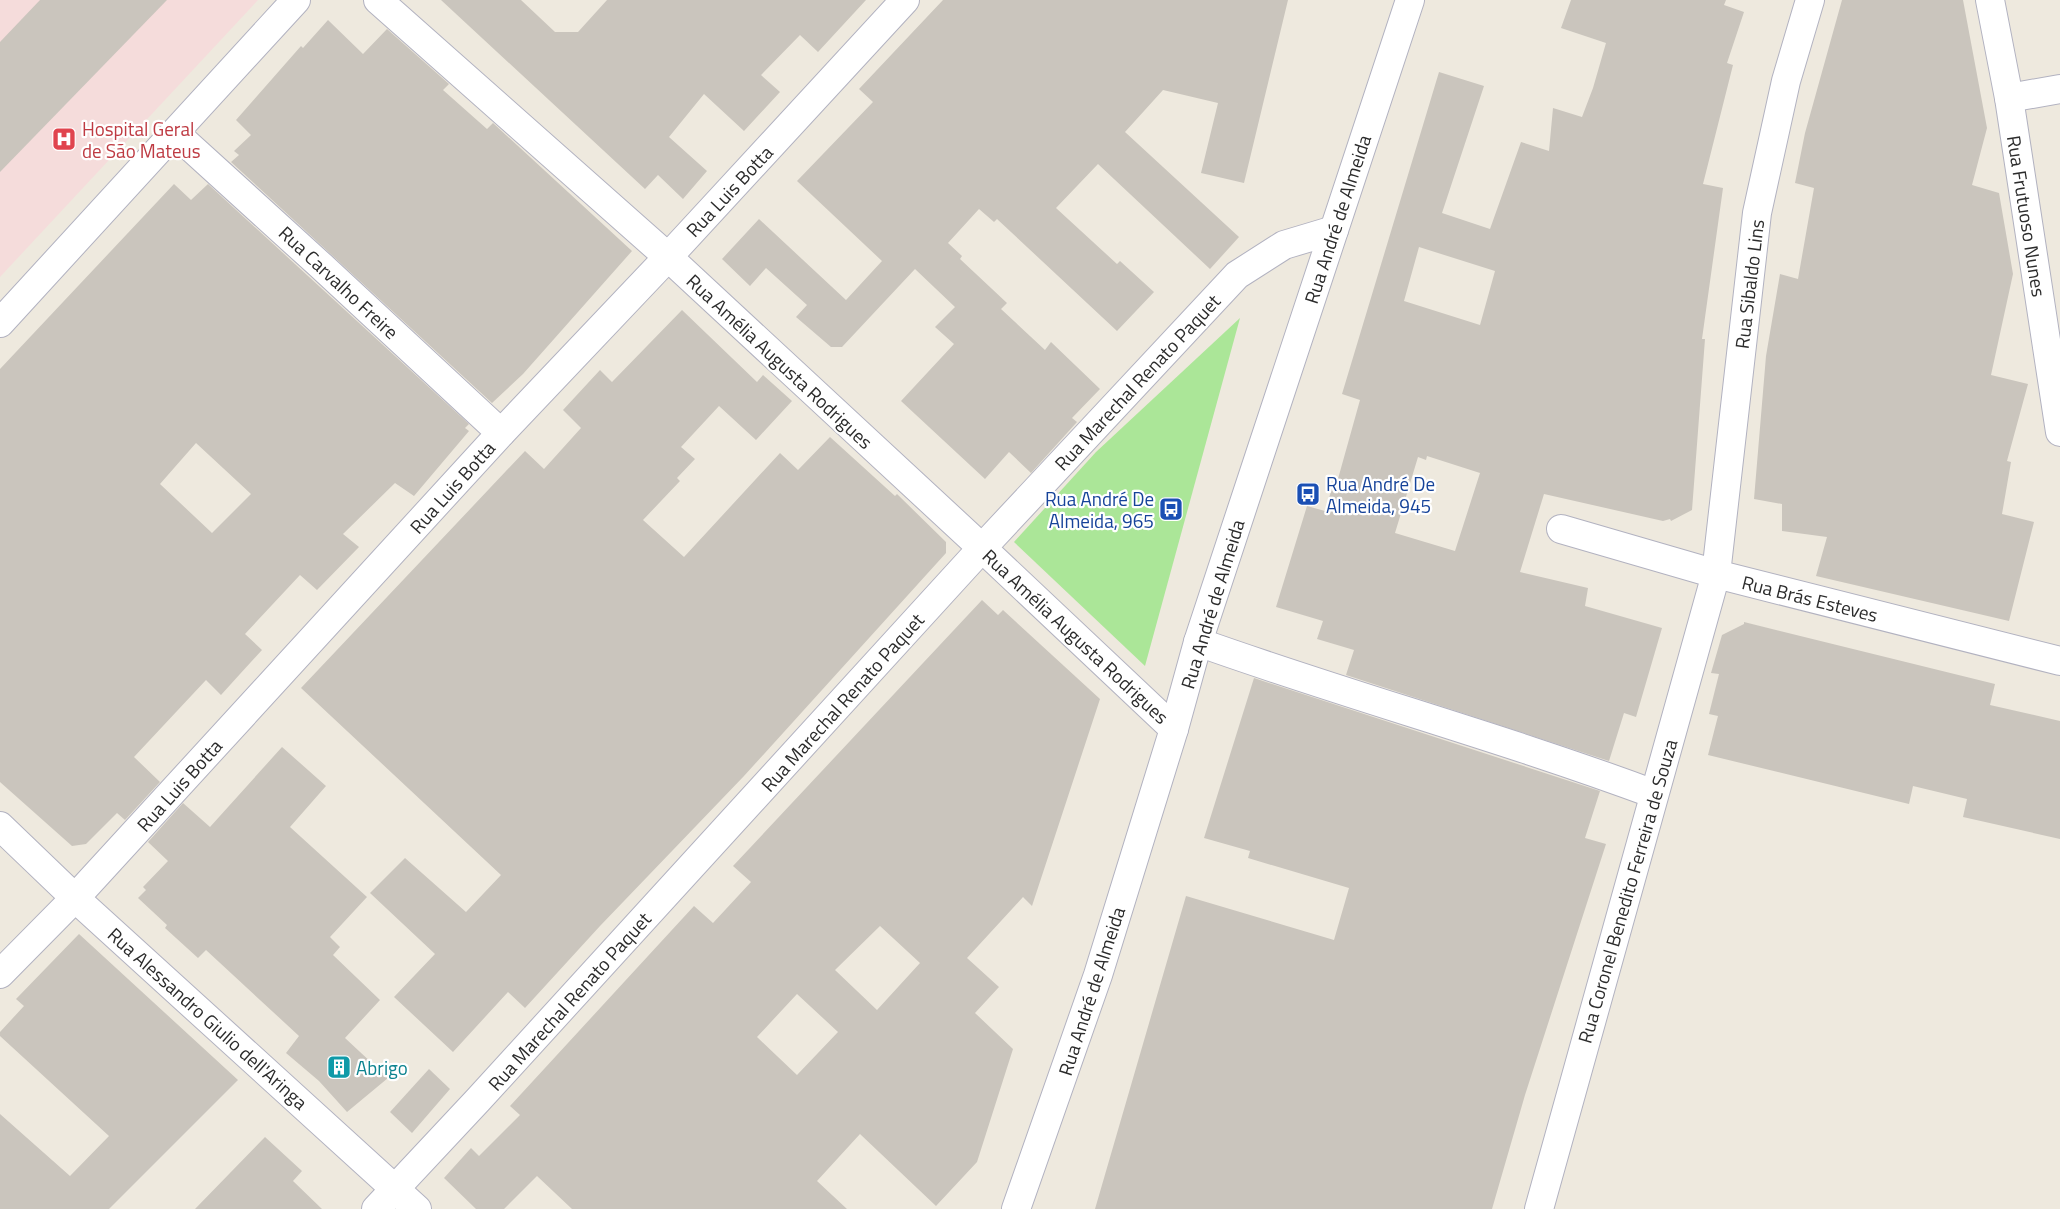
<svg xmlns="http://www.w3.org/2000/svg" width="2060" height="1209" viewBox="0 0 2060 1209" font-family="'Titillium Web',sans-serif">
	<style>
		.medical { fill: #f5dcdb }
		.green { fill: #abe698 }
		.building { fill: #cac5bd; fill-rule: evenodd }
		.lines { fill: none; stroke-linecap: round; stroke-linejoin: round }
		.street-casing { stroke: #b2b2c0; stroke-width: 30 }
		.secondary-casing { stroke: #b2b2c0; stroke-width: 30 }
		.street { stroke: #fff; stroke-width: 28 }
		.secondary { stroke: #fff; stroke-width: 28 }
		.labels { text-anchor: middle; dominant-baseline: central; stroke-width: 4.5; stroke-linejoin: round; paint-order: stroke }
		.health-label { font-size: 19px; fill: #be3a42; stroke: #fff; text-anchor: start }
		.street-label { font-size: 19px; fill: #2c2c2c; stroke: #fff }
		.transit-label { font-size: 19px; fill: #164399; stroke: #fff; text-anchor: start }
		.culture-label { font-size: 19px; fill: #0d838f; stroke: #fff; text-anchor: start }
	</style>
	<rect width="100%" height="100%" fill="#eee9de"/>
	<path class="medical" d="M0,0h258l-258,277z"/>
	<path class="green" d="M1240,318l-95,348 -131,-124 82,-90z"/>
	<g class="building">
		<path d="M40,0h127l-167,172v-130z"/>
		<path d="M441,0h80l34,32h23l29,-32h259l-48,52 -18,-17 -39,40 19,17 -36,39 -40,-37 -35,43 38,34 -24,28 -25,-24 -13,14z"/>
		<path d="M943,0h345l-44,183 -43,-10 17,-70 -55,-13 -38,42 114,105 -29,32 -112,-105 -42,44 61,56 3,-3 34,31 -37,39 -120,-112 -3,3 -15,-13 -31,34 14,13 -2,3 47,44 -6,6 44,41 6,-8 49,47 -28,29 5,4 -46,51 -22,-21 -24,27 -84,-78 53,-57 -19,-17 20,-20 -40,-38 -73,78h-11l-35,-30 11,-12 -41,-37 -16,18 -28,-27 37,-40 87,81 36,-39 -85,-80 76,-79 -14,-13z"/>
		<path d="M1571,0h155l-2,5 20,7 -17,51 6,2 -30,119 20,4 -21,151h3l-13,171 -21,11 -1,-2 -7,2 -119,-27 -24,78 68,16 -3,18 77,22 -26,89 -12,-4 -15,48 -263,-86 8,-25 -37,-11 6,-18 -47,-14 31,-101 18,5 8,-26 3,1 24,-86 -18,-6 97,-322 45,14 -42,127 48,16 31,-87 28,9 4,-43 29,9 11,-29 13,-45 -45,-15zM1419,247l76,24 -15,54 -76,-24zM1427,456l53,17 -25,78 -60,-18 23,-76 8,3z"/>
		<path d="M1842,0h121l24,128 -15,57 27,8 14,81 -22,101 37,9 -21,77 4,1 -9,52 32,8 -25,99 -193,-45 11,-39 -45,-6v-27l-28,-5 12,-143 14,-82 18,5 16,-91 -19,-5 10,-50z"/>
		<path d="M328,20l35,34 24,-25 62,55 -6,6 44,39 6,-6 139,128 -109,123 -31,29 -261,-241 8,-7 -5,-4 17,-16 -15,-15 65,-74 2,2z"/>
		<path d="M174,184l17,16 17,-16 261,240 -4,4 4,3 -55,65 -19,-13 -52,51 16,13 -42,43 -17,-15 -55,59 17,16 -22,24 -19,21 -15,-15 -72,77 26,25 -35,38 -8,-7 -31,31 -14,2 -72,-64v-413zM196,443l55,51 -39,39 -52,-49z"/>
		<path d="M682,310l75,72 6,-7 29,26 -36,39 -37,-34 -38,41 14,12 -18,19 3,3 -37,39 41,37 96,-104 18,17 32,-33 65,59 2,-2 49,48v11l-202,223 -144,150 -75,82 -17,-16 -55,60 -59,-55 41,-43 -65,-61 35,-35 61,54 35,-37 -200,-187 224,-237 19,18 37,-41 -18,-18 37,-40 12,12z"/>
		<path d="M982,600l16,15 5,-5 97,89 -68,207 -9,-9 -56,61 32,29 -24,26 38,36 -36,113 -41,44 -76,-72 -43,47 30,28h-275l-35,-33 -33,33h-28l-32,-31 27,-30 8,8 41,-41 -10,-9 184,-200 19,17 38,-41 -18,-16zM880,926l40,37 -43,47 -42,-40zM797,994l41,38 -41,43 -40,-38z"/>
		<path d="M1744,622l251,62 -5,21 70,16v118l-97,-22 4,-18 -54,-13 -4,18 -201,-49 10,-39 -9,-2 10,-40 -8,-1 11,-38 22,-11z"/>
		<path d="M1254,678l346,113 -15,47 21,6 -81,251 -33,114h-397l91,-313 148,44 15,-52 -101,-30 2,-7 -46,-13z"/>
		<path d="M282,747l44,39 -36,41 77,70 -37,40 10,10 -7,8 47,45 -35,38 43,40 -41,34 -28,-31 -33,-28 13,-17 -93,-86 -8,8 -33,-30 2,-3 -29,-27 8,-8 -3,-3 25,-26 -20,-19 35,-39 27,24z"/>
		<path d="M79,934l159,146 -129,129h-109v-95l70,62 39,-40 -109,-100v-4l24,-26 -8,-7z"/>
		<path d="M429,1069l21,20 -38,44 -22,-21z"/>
		<path d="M265,1137l37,34 -9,10 29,28h-127z"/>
	</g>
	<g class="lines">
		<g class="street-casing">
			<g id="street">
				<path d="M378,0l290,257 314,291 192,181"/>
				<path d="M1990,0l19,98 51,334"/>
				<path d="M2009,98l51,-9"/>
				<path d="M175,133l143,130 183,170"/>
				<path d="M0,323l296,-323"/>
				<path d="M1561,529l155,45 344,87"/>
				<path d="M1198,642c151,54 306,96 456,152"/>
				<path d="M0,826l75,72 342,311"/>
				<path d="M0,974l75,-76 426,-465 167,-176 237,-257"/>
				<path d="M376,1209l102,-109 504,-552 255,-273 47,-30 50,-15"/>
				<path d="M1539,1209l177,-635 41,-361 29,-132 24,-81"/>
			</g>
		</g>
		<g class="secondary-casing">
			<path id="secondary" d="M1016,1209l82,-234 76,-246 24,-87 212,-642"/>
		</g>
		<use href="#street" class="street"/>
		<use href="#secondary" class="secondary"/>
	</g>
	<defs>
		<g id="hospital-square" transform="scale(1.25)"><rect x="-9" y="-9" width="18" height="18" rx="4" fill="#e0444e" stroke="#fff"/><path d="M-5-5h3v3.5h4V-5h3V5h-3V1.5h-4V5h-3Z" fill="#fff"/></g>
		<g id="bus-square" transform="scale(1.25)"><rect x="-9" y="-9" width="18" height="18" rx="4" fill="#1a4fb4" stroke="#fff"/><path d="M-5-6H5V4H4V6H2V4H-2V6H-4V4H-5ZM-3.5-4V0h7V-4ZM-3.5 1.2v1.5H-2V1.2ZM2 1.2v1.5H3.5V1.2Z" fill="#fff"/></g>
		<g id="building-square" transform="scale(1.25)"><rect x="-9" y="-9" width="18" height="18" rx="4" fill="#0f9aa8" stroke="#fff"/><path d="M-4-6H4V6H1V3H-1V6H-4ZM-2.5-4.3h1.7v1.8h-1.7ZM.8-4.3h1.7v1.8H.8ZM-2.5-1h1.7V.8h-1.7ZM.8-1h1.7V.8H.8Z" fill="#fff"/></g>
	</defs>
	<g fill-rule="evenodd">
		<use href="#hospital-square" x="64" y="139"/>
		<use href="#bus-square" x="1308" y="494"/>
		<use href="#bus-square" x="1171" y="509"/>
		<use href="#building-square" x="339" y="1067"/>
	</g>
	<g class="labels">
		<g class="health-label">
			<text x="82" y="128">Hospital Geral<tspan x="82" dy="22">de São Mateus</tspan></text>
		</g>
		<g class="street-label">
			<text transform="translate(729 191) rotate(-47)">Rua Luis Botta</text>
			<text transform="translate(2027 216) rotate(81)">Rua Frutuoso Nunes</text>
			<text transform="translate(1337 219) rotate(-72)">Rua André de Almeida</text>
			<text transform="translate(339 282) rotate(43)">Rua Carvalho Freire</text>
			<text transform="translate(1749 284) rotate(-83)">Rua Sibaldo Lins</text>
			<text transform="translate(780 361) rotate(43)">Rua Amélia Augusta Rodrigues</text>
			<text transform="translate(1137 382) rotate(-47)">Rua Marechal Renato Paquet</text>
			<text transform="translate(452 487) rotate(-48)">Rua Luis Botta</text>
			<text transform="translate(1810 598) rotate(14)">Rua Brás Esteves</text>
			<text transform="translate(1212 604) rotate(-73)">Rua André de Almeida</text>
			<text transform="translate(1076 636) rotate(43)">Rua Amélia Augusta Rodrigues</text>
			<text transform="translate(842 702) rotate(-48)">Rua Marechal Renato Paquet</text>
			<text transform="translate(179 785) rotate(-48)">Rua Luis Botta</text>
			<text transform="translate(1627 891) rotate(-74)">Rua Coronel Benedito Ferreira de Souza</text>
			<text transform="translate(1091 991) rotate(-72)">Rua André de Almeida</text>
			<text transform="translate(569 1001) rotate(-48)">Rua Marechal Renato Paquet</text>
			<text transform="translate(208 1018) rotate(42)">Rua Alessandro Giulio dell'Aringa</text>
		</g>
		<g class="transit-label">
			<text x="1326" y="483">Rua André De<tspan x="1326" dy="22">Almeida, 945</tspan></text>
			<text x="1154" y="498" text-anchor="end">Rua André De<tspan x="1154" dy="22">Almeida, 965</tspan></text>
		</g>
		<g class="culture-label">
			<text x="356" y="1067">Abrigo</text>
		</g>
	</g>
</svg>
